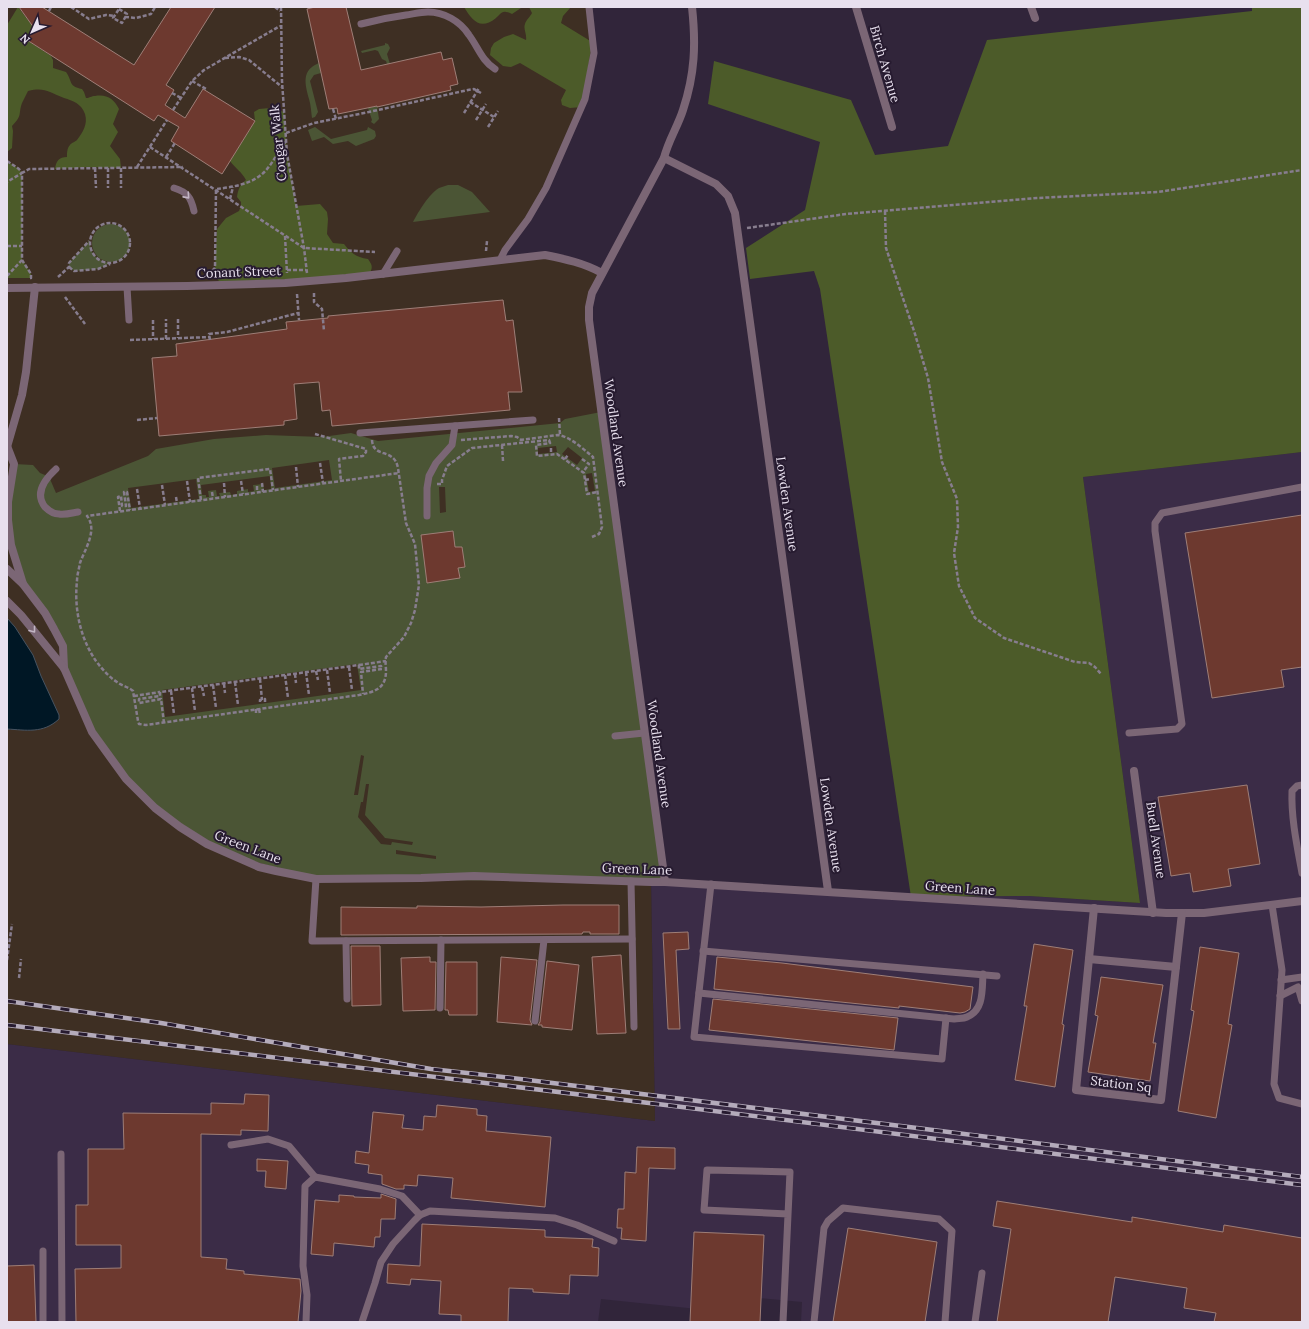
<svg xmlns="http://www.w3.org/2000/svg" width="1309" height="1329" viewBox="0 0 1309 1329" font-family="Lora,serif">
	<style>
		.built { fill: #3b2c47 }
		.education { fill: #3e2f23 }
		.green { fill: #4b5535; fill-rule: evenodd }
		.forest { fill: #4c5b29 }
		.water { fill: #001725; stroke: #465361 }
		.building { fill: #6d392f; stroke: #9e7e77 }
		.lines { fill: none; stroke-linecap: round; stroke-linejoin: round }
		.path { stroke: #877d8e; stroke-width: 2.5; stroke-dasharray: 4 2; stroke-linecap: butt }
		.lane { stroke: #7b6675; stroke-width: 7 }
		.street { stroke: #7b6675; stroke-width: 8 }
		.rail-casing { stroke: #b4abbb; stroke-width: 4.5 }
		.rail { stroke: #271b30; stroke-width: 3; stroke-dasharray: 9; stroke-linecap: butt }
		.oneway { stroke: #c2b5c4 }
		.labels { text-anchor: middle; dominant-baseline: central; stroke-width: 4; stroke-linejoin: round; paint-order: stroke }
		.street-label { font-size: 13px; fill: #e8e0ee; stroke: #271b30 }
	</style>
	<rect width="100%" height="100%" fill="#31253a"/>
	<path class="built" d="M1302,452v870h-501l1,-20 -54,-5 -2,17 -145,-15 -3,23h-591v-278l648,77 -4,-239 260,15 118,-1 111,7 -57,-426z"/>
	<path class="education" d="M7,7h582l5,46 -9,46 -39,89 -46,72 45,-5 57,18 -13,34 62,575 4,239 -648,-77z"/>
	<g class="green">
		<path d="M385,43l3,1 2,4 -3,6 3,10h-3l-1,-3 -4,-2 -4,-8 -3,-1 -13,3 -1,-2 24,-6z"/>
		<path d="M319,63l2,10 -7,2 -4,6 8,31 -3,5 -3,1c-1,-6 -1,-13 -3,-19 -4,-15 -8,-29 10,-36z"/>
		<path d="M377,106l2,13 -5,5 -3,-2 1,-2 -4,-12z"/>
		<path d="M315,127l16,12 36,-9 1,-3 7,4 1,5 -2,3 -18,7 -8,-5 -15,3 -9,-7 -12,4 -4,-11z"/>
		<path d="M448,185h10l14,7 18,20 -77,10c5,-10 16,-28 26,-34 3,-1 6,-2 9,-3z"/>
		<circle cx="111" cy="243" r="19"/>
		<path d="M90,240c-1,14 8,21 20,23l-12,6 -24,2 -5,-4v-4z"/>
		<path d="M601,412l64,470 -349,-3 -84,-24 -77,-47 -53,-62 -38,-78 -1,-22 -40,-62 -15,-64 6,-56 19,1 7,8 5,2 5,4 6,14 92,-37 8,-7 58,-10 52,-4 56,2 29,-4 27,8 182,-18 5,-4zM556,446l1,6 -19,2v-6zM568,447l14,11 -5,7 -15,-11zM329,460l3,20 -57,8 -3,-20zM592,473l3,18 -6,1 -3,-18zM270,476l1,13 -7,1 -1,-6 -10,1 1,6 -6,1v-3l-11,2v3l-6,1 -1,-3 -11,1 1,3h-3l-1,-6 -8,1 1,6h-3v-2h-4l-1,-10zM196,479l3,20 -68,9 -3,-20zM439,487h6l1,25 -6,1zM357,664l4,26 -196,27 -3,-27zM361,755l3,1 -6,39h-4zM366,784h3l-4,31 20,23 28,4 -1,3 -20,-3 -1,3 -10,-1 -23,-27 3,-15h2zM396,850l40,6v3l-40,-5z"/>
	</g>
	<g class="forest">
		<path d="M18,7l16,21 -7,12 24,16 2,4v8l13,4c7,10 2,14 16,17l2,3 2,6c4,0 5,-2 9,-2 12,-2 19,3 24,13l-6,15 5,8 -8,14 10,13 1,9 -32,-1 -34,2c1,-8 4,-12 12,-12 0,-4 0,-9 3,-12 1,-2 5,-3 7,-5 6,-8 11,-16 8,-26 -4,-11 -12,-13 -21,-16 -16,-6 -19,-11 -36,-7 -2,4 -4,8 -6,12 -4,11 1,12 -10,23l1,5 -1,17 -5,4v-127z"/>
		<path d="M464,7h61l-4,1 -9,6c-2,-1 -4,-2 -6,-2 -5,-1 -7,4 -10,6 -16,13 -24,2 -32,-11z"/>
		<path d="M529,7h42l-8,9 -2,7 31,19 -10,65 -12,1 -8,-3 -1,-5 5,-10 -46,-27 -9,4 -8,-1 -13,-11 1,-7 3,-5 10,-6 9,-3 13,6c1,-6 -3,-11 -1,-16 1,-4 5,-7 7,-11z"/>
		<path d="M1252,7h50v445l-219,25 57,426 -111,-7 -118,1 -91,-608 -6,-18 -64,8 -4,-31 59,-38 15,-68 -112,-38 6,-43 137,39 24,55 73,-9 39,-106 265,-29z"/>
		<path d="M270,108l14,4 3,42 9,52 24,-2 7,8 1,7 -1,15 6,9 11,1c8,10 12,13 24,15 5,7 5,9 0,17l-144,9 -6,-5 -3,-12 2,-39 9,-11 13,-7 2,-5v-4l-4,-5c1,-8 3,-12 9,-17 -4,-8 -11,-12 -16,-19l25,-40 -1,-9 5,-3z"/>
		<path d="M7,161l12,8 3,4v86l9,15v4h-24z"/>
	</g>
	<path class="water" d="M7,618l8,9 18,28 8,21 18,39v4c-16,15 -33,11 -52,10z"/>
	<g class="building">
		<path d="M19,7h23l92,58 37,-58h44l-49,78 8,5 -9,15 20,13 18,-29 52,32 -33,53 -51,-33 8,-14 -21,-12 -4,6 -127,-81 7,-12z"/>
		<path d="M315,7h31l15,63 80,-18 2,8 9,-2 6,26 -8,2 1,4 -74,17v-1l-39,8 -1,-6 -8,1 -22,-100z"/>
		<path d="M503,300l3,21 7,-1 9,72h-14l2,18 -178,16 -2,-16 -8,1 -3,-29 -25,2 3,35 -13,2v4l-125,11 -7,-78 25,-2 -1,-12 111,-15 -1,-7 42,-4v-2z"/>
		<path d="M1302,515v152l-21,3 3,17 -72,11 -27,-165z"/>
		<path d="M453,531l2,16h7l3,20 -7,1 2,10 -33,5 -6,-48z"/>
		<path d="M1247,785l13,79 -32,5 3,17 -38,6 -3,-19 -19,3 -13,-79z"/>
		<path d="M563,905h56v29h-29v-2h-7l-1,2 -241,1v-28l76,1v-2l64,1z"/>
		<path d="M688,932l1,17 -13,1 4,79h-12l-5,-96z"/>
		<path d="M1034,944l39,6 -11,74 2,1 -9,62 -40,-7 12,-74h-3z"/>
		<path d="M351,946h29l1,59 -29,1z"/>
		<path d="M1200,947l39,6 -11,71 4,1 -16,93 -38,-7 16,-100 -3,-1z"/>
		<path d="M621,955l5,78 -29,1 -5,-77z"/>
		<path d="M430,957v5h6l-1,48 -32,1 -2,-53z"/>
		<path d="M501,957l36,3 -7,60 2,5 -35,-3z"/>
		<path d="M717,957l65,6 191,24 -3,22 -5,3 -5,1 -61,-7v2l-185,-19z"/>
		<path d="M547,961l32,4 -7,65 -30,-3v-2h-4l2,-3z"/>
		<path d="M446,962h31v53h-28l-1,-5h-3z"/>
		<path d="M1101,977l62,8 -10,58h3l-6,38 -62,-9 10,-56 -3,-1z"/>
		<path d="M713,999l185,19 -4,32 -185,-20z"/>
		<path d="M245,1094l24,1 -1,36 -27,-1v5l-40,-1v123l26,2 -1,10 18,2v3l56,5 1,12 -3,31h-222l-1,-53 46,-1v-23h-45v-40h12v-56h36l-1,-36 88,1v-11l33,1z"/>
		<path d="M437,1105l40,4v6l10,1 -1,15 65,6 -6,70 -94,-9 2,-20 -35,-3 -1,11 -13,-1v4h-8l-14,-5v-9l-14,-2 1,-8 -14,-2 1,-12 13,2 4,-41 31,3 -2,13 21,2 1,-14 12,1z"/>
		<path d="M637,1147l38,1v21l-26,-1 -3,73 -25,-2 1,-11h-5l1,-19h6l1,-37 11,1z"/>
		<path d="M257,1159l31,2 -2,28 -21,-2 1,-16h-9z"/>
		<path d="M381,1194l15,5 -1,20h-14l-1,18h-5l-1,10 -40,-4 -1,13 -22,-2 4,-54 24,2v-7l15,1v1l27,1z"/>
		<path d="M997,1201l135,21v-5l91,15 1,-7 78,13v84h-88l2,-9 -32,-5 3,-20 -72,-11 -7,45h-111l14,-93 -18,-3z"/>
		<path d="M422,1224l123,6v7l48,2 -1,8 7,1 -1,28 -28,-1 -1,19 -36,-2v-3l-24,-1 -1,34h-47v-7l-22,-1 2,-33 -30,-2 -1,6 -23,-2 1,-19 32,2z"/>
		<path d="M848,1228l89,14 -12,80h-92z"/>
		<path d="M694,1232l70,3 -4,87h-70z"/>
		<path d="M34,1265l2,57h-29v-56z"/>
	</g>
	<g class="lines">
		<g class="path">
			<path d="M71,7l18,12 17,-4 9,1"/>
			<path d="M275,7l5,4"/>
			<path d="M281,7l1,74 5,73 17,94 3,25"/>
			<path d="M119,9l8,5 -5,9 -9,-5z"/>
			<path d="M49,11l2,-4"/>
			<path d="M125,17l11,1 15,-4 4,-7"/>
			<path d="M225,58l14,-1 10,3 33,27"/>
			<path d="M192,81l14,8v1"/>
			<path d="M172,93l9,5"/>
			<path d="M470,102l24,15"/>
			<path d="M333,109l3,10"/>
			<path d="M173,110l19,-29 12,-11 76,-44"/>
			<path d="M464,113l15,-25"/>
			<path d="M476,120l10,-16"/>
			<path d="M488,127l10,-16"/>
			<path d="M286,133l28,-10 55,-11 99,-22 6,-1 7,4"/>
			<path d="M150,147l154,101 71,4"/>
			<path d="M166,157l9,-14"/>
			<path d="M7,161l12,8 3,4 -15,9"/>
			<path d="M137,167l30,-47"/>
			<path d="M95,168l1,20"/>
			<path d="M108,168v20"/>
			<path d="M121,168v20"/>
			<path d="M230,199l3,-12"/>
			<path d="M885,211l1,37 29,86 13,44 14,84 15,37 1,28 -4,26 5,33 16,32 29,20 71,24 14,1 6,4 6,7"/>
			<circle cx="110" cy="243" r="20"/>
			<path d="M747,228l99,-14 191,-16 121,-6 144,-22"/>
			<path d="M285,236l2,37"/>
			<path d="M7,246h15"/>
			<path d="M486,251l1,-10"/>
			<path d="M69,267l5,4 24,-2 12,-5"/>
			<path d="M287,270h19"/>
			<path d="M208,275l7,-7 1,-79c17,-2 39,-5 51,-20 7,-8 12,-19 19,-28"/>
			<path d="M7,276l15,-16"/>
			<path d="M58,277l11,-10v-4l20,-22"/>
			<path d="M30,278h1v-4l-9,-14v-87l7,-4 154,-2"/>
			<path d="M314,293v9l8,7 2,22"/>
			<path d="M297,294l2,26"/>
			<path d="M65,297l20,27"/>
			<path d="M178,319v19"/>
			<path d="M153,320v19"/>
			<path d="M166,339v-20"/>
			<path d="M130,340l80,-3"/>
			<path d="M210,340l-1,-6 18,-2 71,-19"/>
			<path d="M559,418l1,17"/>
			<path d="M137,420l20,-2"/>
			<path d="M315,434l51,15v3l-3,4 -24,3 2,22"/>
			<path d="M372,440c1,19 22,7 26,28l8,55 9,21 4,41 -4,25 -4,13 -7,14 -18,20c-1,5 0,9 0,14 0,18 -12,21 -27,24l-213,30 -7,-1 -1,-3 -5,-30c-4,-4 -11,-5 -16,-9 -8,-5 -15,-13 -21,-21 -16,-23 -22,-53 -19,-80 0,-6 2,-12 3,-18 5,-14 18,-33 7,-47l312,-43"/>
			<path d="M461,440l50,-4 6,1 4,3"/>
			<path d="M520,440l38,-5c13,2 25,14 35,22l9,70 -3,7 -7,3"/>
			<path d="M502,445l1,16"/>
			<path d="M551,448v6"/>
			<path d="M565,459l3,-4"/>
			<path d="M582,459l7,5 -6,8"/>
			<path d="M320,463l3,20"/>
			<path d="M296,467l2,20"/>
			<path d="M585,480l5,-1"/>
			<path d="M187,481l3,21"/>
			<path d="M241,481l2,13"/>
			<path d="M224,483l1,14"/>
			<path d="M262,483l1,9"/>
			<path d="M437,484h5v-4l5,-14 25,-18 77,-8 1,3 -14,2 1,11 20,-2 27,19 3,21 11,-2"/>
			<path d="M162,485l3,20"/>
			<path d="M257,486v6"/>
			<path d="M137,489l3,19"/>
			<path d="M212,492l1,6"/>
			<path d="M176,497l1,6"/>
			<path d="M201,500l-3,-22 72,-9 3,21"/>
			<path d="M120,511l-2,-14 3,-1 1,10h4l-2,-14h3l3,18"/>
			<path d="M359,665l27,-4"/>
			<path d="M349,667l3,23"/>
			<path d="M327,670l3,23"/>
			<path d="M316,671l2,9"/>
			<path d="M306,672l3,23"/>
			<path d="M295,674l1,9"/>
			<path d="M285,675l3,23"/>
			<path d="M260,679l2,21"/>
			<path d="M235,682l3,23"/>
			<path d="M224,684l1,9"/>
			<path d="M213,685l3,23"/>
			<path d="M202,687l2,9"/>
			<path d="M192,688l3,23"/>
			<path d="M171,691l3,23"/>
			<path d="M134,696l26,-4"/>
			<path d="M260,702v-2l5,-1v3"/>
			<path d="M256,709v5"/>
			<path d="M259,709l1,5"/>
			<path d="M164,723l-3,-24 -22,4v-4l21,-3v-4l199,-27v4l22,-3 1,3 -21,3 2,22"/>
			<path d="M7,960l5,-36"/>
			<path d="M19,978l2,-19"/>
		</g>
		<g class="lane">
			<path d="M361,24c15,-4 30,-7 45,-9 7,-1 15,-3 22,-3 16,0 32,9 41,23 9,12 13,26 26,34"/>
			<path d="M174,188c13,4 17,9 20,23"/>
			<path d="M500,260l5,-10 23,-31 18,-31 39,-89 9,-46 -5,-46"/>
			<path d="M383,274l14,-23"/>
			<path d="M127,287l2,33"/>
			<path d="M360,433l173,-13"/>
			<path d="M56,469c-11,10 -22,24 -11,38 3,3 9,7 14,7 6,1 13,-1 19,-2"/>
			<path d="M427,516v-28l2,-12 7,-13 16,-18 3,-19"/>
			<path d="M1129,733l48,-4 5,-5 -27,-193v-8l7,-10 140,-26"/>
			<path d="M615,736l29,-3"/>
			<path d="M1302,785l-5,1 -5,5c-1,27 5,55 10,82"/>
			<path d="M316,879l-4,62 320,-2"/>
			<path d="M631,881l3,146"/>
			<path d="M711,884l-17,153 248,22 4,-41"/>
			<path d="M1272,905l10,65 -8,114 5,14 23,6"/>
			<path d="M346,941l1,58"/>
			<path d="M703,951l294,25"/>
			<path d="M1281,980l21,-3"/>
			<path d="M699,993l255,26c4,-1 9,0 13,-2 17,-7 15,-27 16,-43"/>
			<path d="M1280,996l18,-9 4,14"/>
			<path d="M440,1008l1,-68"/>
			<path d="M535,1021l9,-81"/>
			<path d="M231,1145l37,-6 21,7 26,31"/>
			<path d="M61,1154l1,168"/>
			<path d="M43,1251v71"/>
			<path d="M306,1322l1,-27 -4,-29 2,-80 10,-9 65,12 22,7 18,19"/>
			<path d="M362,1322l13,-39 6,-21 12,-18 21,-23 6,-6 10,-4 125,7 22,7 37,16"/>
			<path d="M783,1322l7,-150 -83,-2 -3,40 84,4"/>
			<path d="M814,1322l10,-94 4,-7 15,-13 96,11 13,12 -7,91"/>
			<path d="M975,1322l7,-49"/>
		</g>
		<g class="street">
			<path d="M856,7l36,120"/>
			<path d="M1031,7l4,11"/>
			<path d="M664,158l52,26 12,12 7,17 93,678"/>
			<path d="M7,288l180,-2 98,-3 61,-5 199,-23c20,4 39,8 57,18"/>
			<path d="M7,446l7,18 -6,38v18l3,25 12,39"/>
			<path d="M7,447l15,-52 4,-23 9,-85"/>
			<path d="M7,569l16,15 22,29 9,16 9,17 1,22"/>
			<path d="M7,601l14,14 43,53 28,64 34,47 29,29 25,19 27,17 25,11 27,12 17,4 40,8 105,-1 53,-2 177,6h14l501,31h38l98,-12"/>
			<path d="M1134,771l19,142"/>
			<path d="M665,882l-76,-562v-13l3,-14 72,-135c4,-17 14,-32 19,-48 12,-36 13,-66 9,-103"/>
			<path d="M1094,908l-18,182 85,10 21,-187"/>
			<path d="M1089,959l87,8"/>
		</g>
		<g class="rail-casing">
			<g id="rail">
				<path d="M7,1001l154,22 270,46 81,9 405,50 385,49"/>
				<path d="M7,1025l675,82 620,78"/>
			</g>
		</g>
		<use href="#rail" class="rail"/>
	</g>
	<defs><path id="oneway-chevron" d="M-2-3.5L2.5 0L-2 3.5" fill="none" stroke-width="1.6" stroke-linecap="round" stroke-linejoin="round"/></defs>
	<g class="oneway">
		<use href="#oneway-chevron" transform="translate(187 196) rotate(48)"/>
		<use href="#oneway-chevron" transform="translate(33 630) rotate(52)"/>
	</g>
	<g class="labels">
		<g class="street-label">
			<text transform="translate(885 64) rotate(74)">Birch Avenue</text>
			<text transform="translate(278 143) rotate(-96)">Cougar Walk</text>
			<text transform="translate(239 272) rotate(-2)">Conant Street</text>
			<text transform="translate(616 433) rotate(82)">Woodland Avenue</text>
			<text transform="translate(787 504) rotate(82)">Lowden Avenue</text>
			<text transform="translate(659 754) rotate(82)">Woodland Avenue</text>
			<text transform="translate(831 825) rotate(82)">Lowden Avenue</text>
			<text transform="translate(1156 840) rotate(82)">Buell Avenue</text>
			<text transform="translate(248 847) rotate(21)">Green Lane</text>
			<text transform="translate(637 869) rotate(2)">Green Lane</text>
			<text transform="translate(960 888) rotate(4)">Green Lane</text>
			<text transform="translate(1121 1084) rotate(7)">Station Sq</text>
		</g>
	</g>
	<rect width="1309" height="1329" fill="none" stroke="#e8e0ee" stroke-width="16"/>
	<g transform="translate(32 32) rotate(225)" stroke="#271b30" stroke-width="3" paint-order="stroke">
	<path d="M0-3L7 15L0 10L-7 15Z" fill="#e8e0ee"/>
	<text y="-6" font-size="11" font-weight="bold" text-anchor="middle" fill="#e8e0ee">N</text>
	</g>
</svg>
